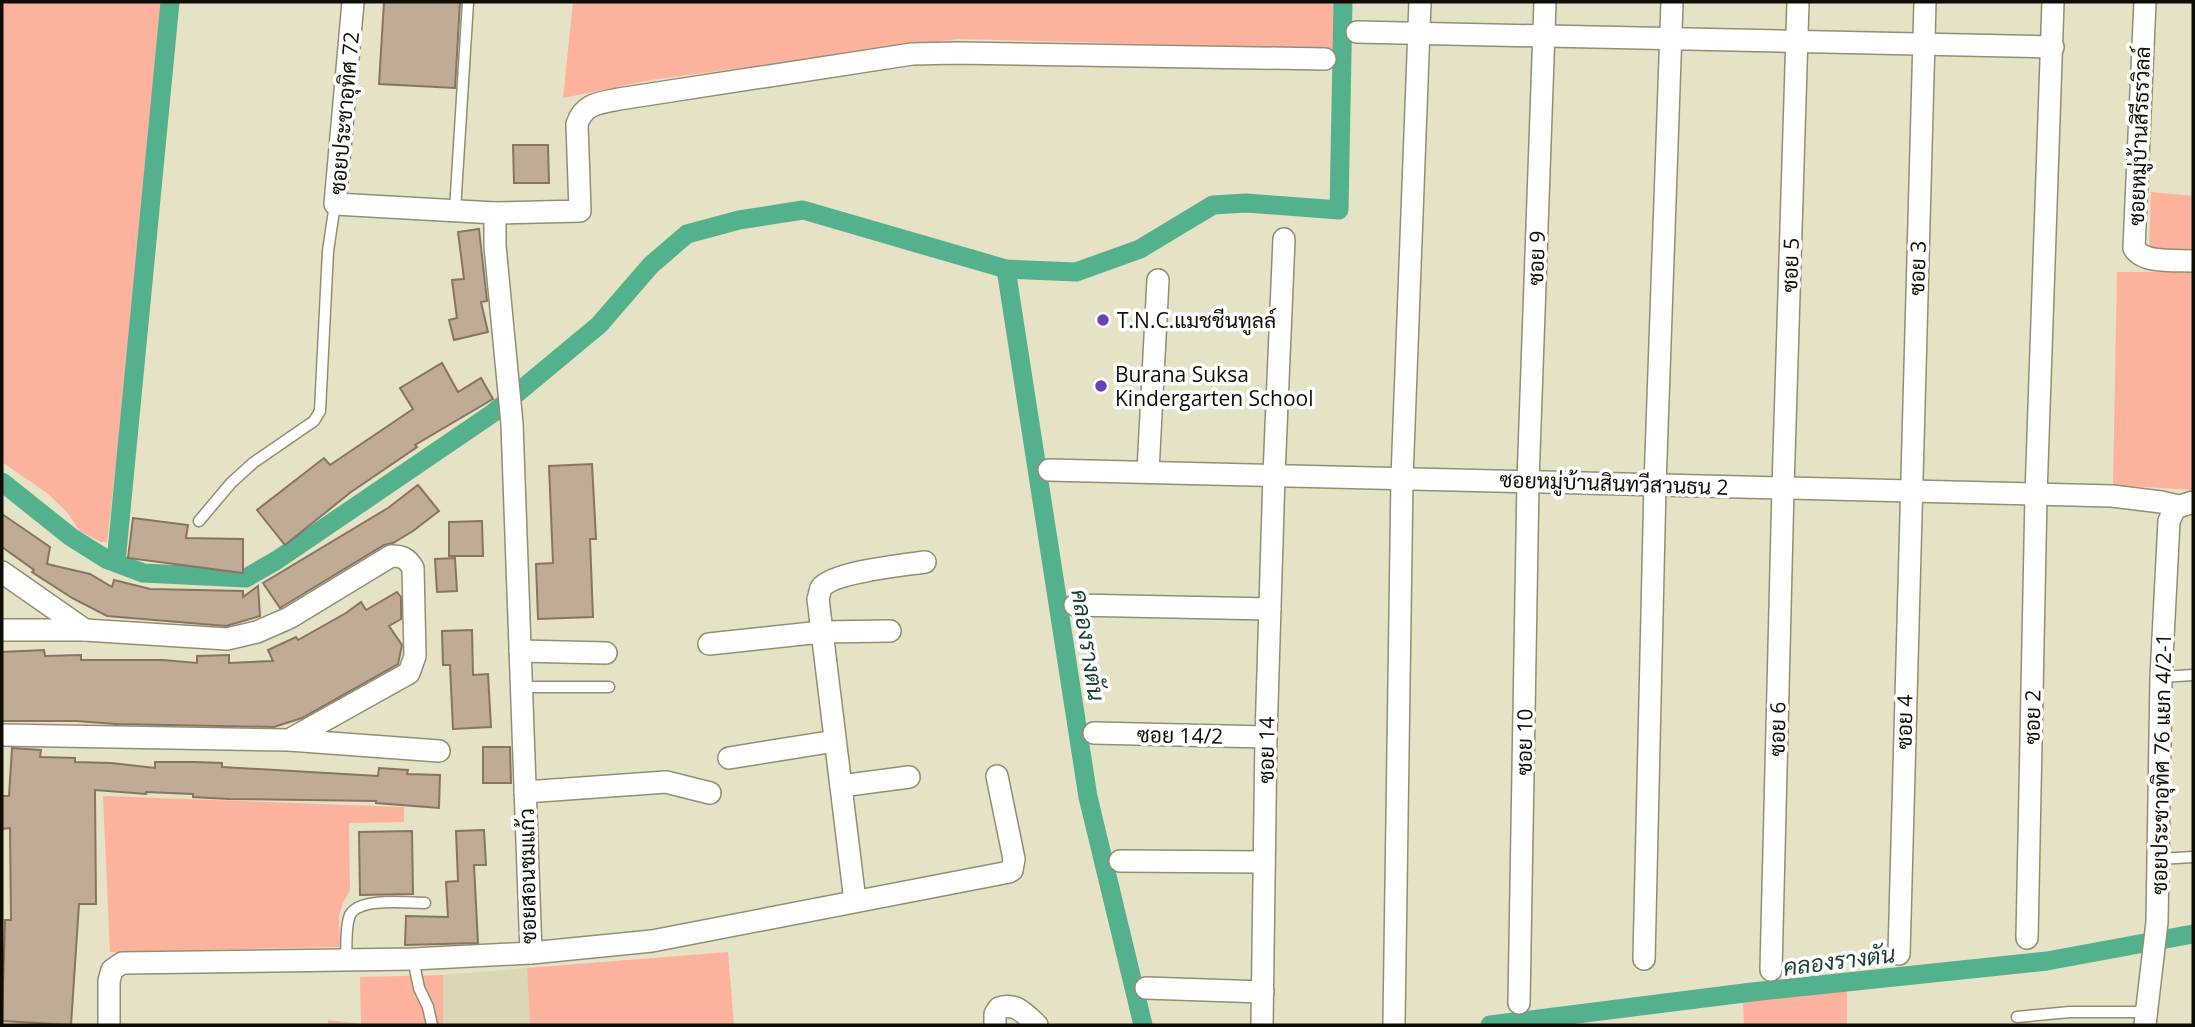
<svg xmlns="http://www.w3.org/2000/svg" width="2195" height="1027" viewBox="0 0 2195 1027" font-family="'Open Sans',Sarabun,sans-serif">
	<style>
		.built { fill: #dbd6b3 }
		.green { fill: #fdb29e }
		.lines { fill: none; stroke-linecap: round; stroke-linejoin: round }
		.canal { stroke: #54b18e; stroke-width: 19 }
		.building { fill: #bfab96; stroke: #877461; stroke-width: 2 }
		.service-casing { stroke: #928e74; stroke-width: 13 }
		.minor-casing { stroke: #928e74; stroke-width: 24 }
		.service { stroke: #fff; stroke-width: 10 }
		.minor { stroke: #fff; stroke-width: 21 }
		.poi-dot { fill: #6e3eb6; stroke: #fff; stroke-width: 2.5 }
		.labels { text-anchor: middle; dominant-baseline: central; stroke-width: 7; stroke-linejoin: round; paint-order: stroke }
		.street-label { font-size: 21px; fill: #0f0d05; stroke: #fff }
		.poi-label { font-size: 21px; fill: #0f0d05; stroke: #fff; text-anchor: start }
		.water-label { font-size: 23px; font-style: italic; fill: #1a4333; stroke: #fff }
	</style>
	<rect width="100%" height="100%" fill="#e5e2c6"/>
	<path class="built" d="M527,968l3,57h-87v-50z"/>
	<g class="green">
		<path d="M2,2h161l-16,203 -40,337h-6l-21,-11 -14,-20 -19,-18 -45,-31z"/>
		<path d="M573,2h764l-1,47 -379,-10 -306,41 -88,18z"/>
		<path d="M2151,192l42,4v58l-44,-3z"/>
		<path d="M2117,272h76v218l-80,-5z"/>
		<path d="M103,796l301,11v15l-55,1 1,67 -7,13 -4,13 1,31 -230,5z"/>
		<path d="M728,952l6,73h-204l-3,-57z"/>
		<path d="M443,975v50h-115v-5l33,4 -1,-47z"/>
		<path d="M1847,990v35h-103l-1,-23z"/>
	</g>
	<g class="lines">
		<g class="canal">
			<path d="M1006,269l82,528 55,228"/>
			<path d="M2,482l69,55 35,22 37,14 103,5 31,-18 216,-147 106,-88 52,-60 36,-31 52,-14 64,-10 203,59 70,3 64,-23 73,-44 33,-2 93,7 4,-208"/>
			<path d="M116,562l54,-560"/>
			<path d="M1490,1025l262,-33 295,-31 146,-27"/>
		</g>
	</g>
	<g class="building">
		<path d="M384,2h76l-5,86 -76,-4z"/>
		<path d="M513,145h35l1,38h-35z"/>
		<path d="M479,229l8,72 -6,1 7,30 -34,8 -5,-20 8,-2 -5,-38 12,-1 -6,-47z"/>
		<path d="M442,363l16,29 23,-14 12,21 -78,46 2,2 -66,45 -66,53 -28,-35 67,-52 6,7 83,-56 -13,-21z"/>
		<path d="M592,464l4,75h-6l3,78 -55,2 -2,-55 17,-1 -4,-97z"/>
		<path d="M418,485l21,26 -26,20 -20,12 -9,2 -104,63 -17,-25 125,-75z"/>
		<path d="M2,514l48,33 -3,17 43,10 22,13 2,-7 36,9 93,2v6l15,-11 2,30 -34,10 -119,-10 -35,-18 -40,-26 2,-2 -32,-23z"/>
		<path d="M133,518l55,7 -2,13 57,1v34l-115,-15z"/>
		<path d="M482,521l1,35h-34v-34z"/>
		<path d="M455,558l2,33 -20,1 -2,-33z"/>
		<path d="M397,592l4,5v22l-12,7 13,19 -4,19 -96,54 -28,9 -158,-3 -40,-3h-74v-69l42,-2 1,6 36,-1v5h82l34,3v-7l32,-1v8l44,-2 -5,-11 28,-13 2,3 48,-27 15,-11 5,8z"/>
		<path d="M472,630l1,45 15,-1 3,53 -38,2 -3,-64h-7l-1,-34z"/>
		<path d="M483,747h27l1,36h-28z"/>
		<path d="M12,748l29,2 -1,7 35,1v4l36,1 44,5v-6h39l28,1v4l156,9 1,-8 29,2 -1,4 33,1 -1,33 -63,-5v-2l-147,-2 -36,-2v-3l-47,-2v2l-51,-4 1,114h-17l-8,121 -69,-4 3,-101h6l-1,-92 -8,1v-33h7z"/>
		<path d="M484,830l2,35h-12l4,78 -73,2 1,-29 42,1 -2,-35 12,-1 -2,-50z"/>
		<path d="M412,831l1,63 -53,1 -1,-63z"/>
	</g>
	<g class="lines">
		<g class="service-casing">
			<g id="service">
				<path d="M455,210l13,-208"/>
				<path d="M199,521l32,-38 22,-20 61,-42 6,-10 8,-160 7,-47"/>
				<path d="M2161,677l32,-2"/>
				<path d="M521,687h88"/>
				<path d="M2159,859l34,-2"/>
				<path d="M413,959l6,29 9,19 4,18"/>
				<path d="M346,960c1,-13 -1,-34 4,-45 9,-18 57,-12 75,-12"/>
				<path d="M2017,1017l53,-5h76"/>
			</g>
		</g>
		<g class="minor-casing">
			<g id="minor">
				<path d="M2145,2l-11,246c9,16 42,12 59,13"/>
				<path d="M1357,32l696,15"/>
				<path d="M495,213l85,-2 -3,-87c7,-21 23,-21 42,-25l293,-45 45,-1 368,6"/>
				<path d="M1049,470l1063,26 49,6 17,4"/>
				<path d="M1148,471l10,-191"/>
				<path d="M2,572l83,58"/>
				<path d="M1075,605l195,4"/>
				<path d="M2,630h83l142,9 30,-7 32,-14 102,-62c11,0 16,2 22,12l2,88 -6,17 -120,67 -287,-5"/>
				<path d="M709,644l112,-12 69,-1"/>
				<path d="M520,651l86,2"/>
				<path d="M1094,733l172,4"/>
				<path d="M289,740l150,11"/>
				<path d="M729,758l106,-17"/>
				<path d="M841,786l68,-9"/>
				<path d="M525,792l141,-10 44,11"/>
				<path d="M1120,861l144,1"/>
				<path d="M855,901l-37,-302c1,-2 2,-9 3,-11 12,-16 83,-23 104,-26"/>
				<path d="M2027,938l9,-443 17,-493"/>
				<path d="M531,953l121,-12 357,-69 3,-2 2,-11 -17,-83"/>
				<path d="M1899,954l26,-952"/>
				<path d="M1644,959l11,-474 17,-483"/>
				<path d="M1771,970l12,-482 15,-486"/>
				<path d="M1146,988l117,4"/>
				<path d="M1519,1003l9,-522 17,-479"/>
				<path d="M1394,1022l8,-544 18,-476"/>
				<path d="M109,1025v-44l3,-11 10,-7 291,-4 118,-6 -19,-529 -17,-178v-33l-160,-9 18,-202"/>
				<path d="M995,1025v-11l4,-6c17,-6 26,6 38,17"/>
				<path d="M1262,1025l4,-288 8,-262 10,-236"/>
				<path d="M2145,1025l12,-103 4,-245 8,-156 6,-13 18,-6"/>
			</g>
		</g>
		<use href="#service" class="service"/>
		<use href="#minor" class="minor"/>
	</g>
	<g class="poi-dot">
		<circle cx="1103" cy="320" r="7"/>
		<circle cx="1101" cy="386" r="7"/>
	</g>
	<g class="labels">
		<g class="street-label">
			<text transform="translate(344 113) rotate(-85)">ซอยประชาอุทิศ 72</text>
			<text transform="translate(2139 136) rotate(-88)">ซอยหมู่บ้านสิรีธรวิลล์</text>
			<text transform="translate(1536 258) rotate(-88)">ซอย 9</text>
			<text transform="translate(1790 265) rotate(-88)">ซอย 5</text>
			<text transform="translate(1917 268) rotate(-88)">ซอย 3</text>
			<text transform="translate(1614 483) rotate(2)">ซอยหมู่บ้านสินทวีสวนธน 2</text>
			<text transform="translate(2032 717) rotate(-89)">ซอย 2</text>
			<text transform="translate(1904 722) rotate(-89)">ซอย 4</text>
			<text transform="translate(1777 729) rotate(-89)">ซอย 6</text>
			<text transform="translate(1180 735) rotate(1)">ซอย 14/2</text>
			<text transform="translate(1524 742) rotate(-89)">ซอย 10</text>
			<text transform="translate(1266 750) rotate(-89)">ซอย 14</text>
			<text transform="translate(2161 764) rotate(-89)">ซอยประชาอุทิศ 76 แยก 4/2-1</text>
			<text transform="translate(527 876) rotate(-91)">ซอยสอนชมแก้ว</text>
		</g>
		<g class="poi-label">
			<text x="1117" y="320">T.N.C.แมชชีนทูลล์</text>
			<text x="1115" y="374">Burana Suksa<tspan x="1115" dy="24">Kindergarten School</tspan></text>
		</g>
		<g class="water-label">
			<text transform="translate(1089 645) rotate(81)">คลองรางตัน</text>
			<text transform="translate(1839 960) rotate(-7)">คลองรางตัน</text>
		</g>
	</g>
	<rect width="2195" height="1027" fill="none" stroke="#0f0d05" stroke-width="7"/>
</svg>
